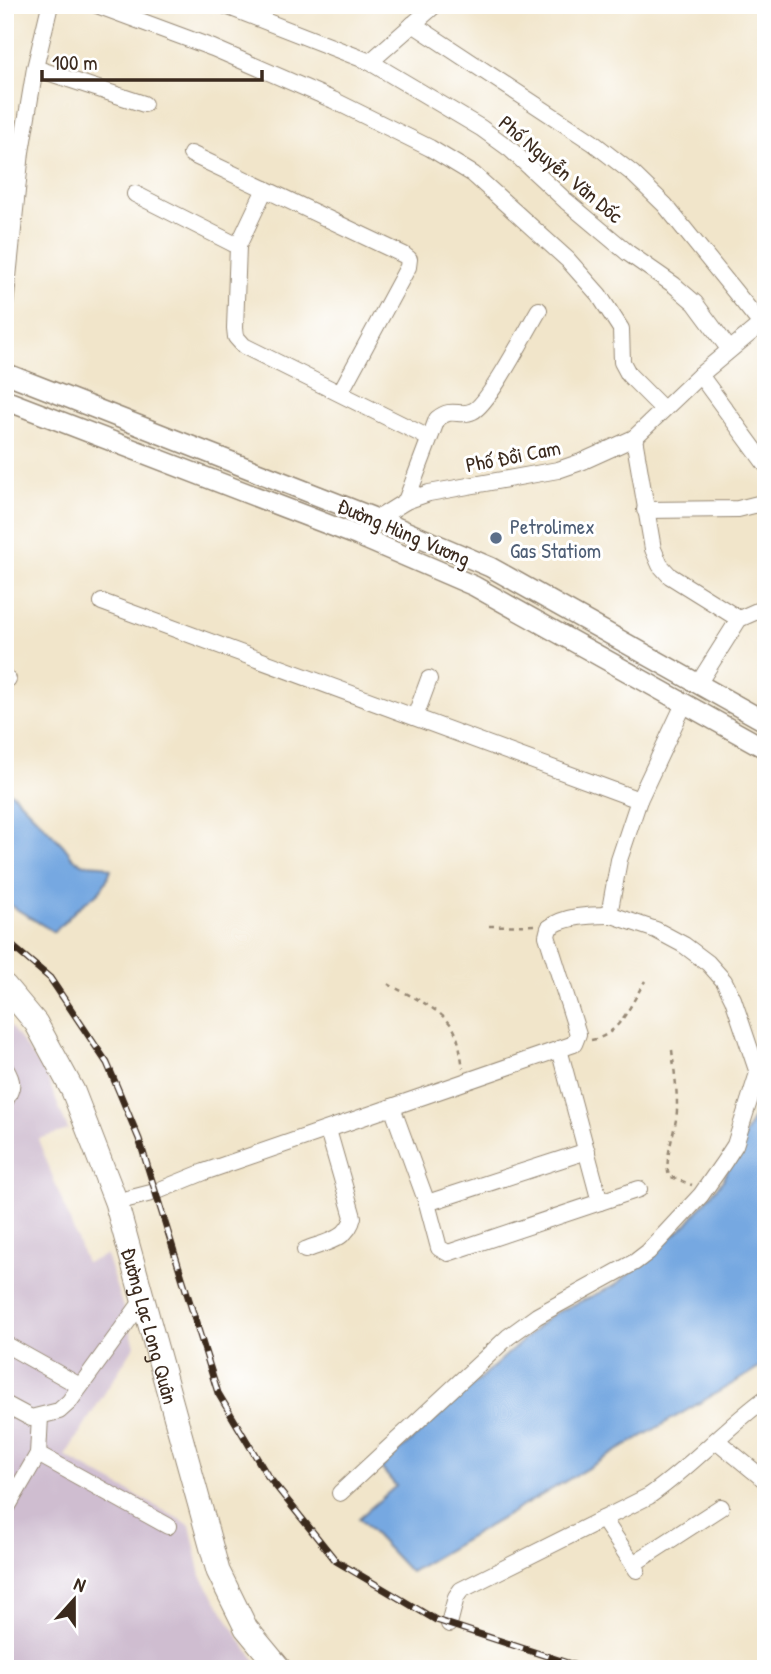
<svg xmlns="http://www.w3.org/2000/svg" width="771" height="1674" viewBox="0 0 771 1674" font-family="'Patrick Hand',sans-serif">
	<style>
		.industrial { fill: #cfbdd0 }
		.water { fill: #76a8e1; stroke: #586980; stroke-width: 2 }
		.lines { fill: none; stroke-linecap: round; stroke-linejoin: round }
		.minor-casing { stroke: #968874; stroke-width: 18 }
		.major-casing { stroke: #968874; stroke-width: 22 }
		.highway-casing { stroke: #968874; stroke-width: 25 }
		.path { stroke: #968874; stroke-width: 2.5; stroke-dasharray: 5 5; stroke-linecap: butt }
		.minor { stroke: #fff; stroke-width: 16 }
		.major { stroke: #fff; stroke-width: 19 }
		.highway { stroke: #fff; stroke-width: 23 }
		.rail-casing { stroke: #3b2a1e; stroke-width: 7 }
		.rail { stroke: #fff; stroke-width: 4.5; stroke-dasharray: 13; stroke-linecap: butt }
		.service-dot { fill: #5c6f8a; stroke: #fff; stroke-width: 2.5 }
		.labels { text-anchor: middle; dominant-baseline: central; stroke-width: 6; stroke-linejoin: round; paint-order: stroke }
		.street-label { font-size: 21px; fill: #3b2a1e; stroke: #fff }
		.service-label { font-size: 21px; fill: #4e5e75; stroke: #fff; text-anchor: start }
	</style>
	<rect width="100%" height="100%" fill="#fff"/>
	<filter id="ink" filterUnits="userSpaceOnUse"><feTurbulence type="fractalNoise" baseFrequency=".0143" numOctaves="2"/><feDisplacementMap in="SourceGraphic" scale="14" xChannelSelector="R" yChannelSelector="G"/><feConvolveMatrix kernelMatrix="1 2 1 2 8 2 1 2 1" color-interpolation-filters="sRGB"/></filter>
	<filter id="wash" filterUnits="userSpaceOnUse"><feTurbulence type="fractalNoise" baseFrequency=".00686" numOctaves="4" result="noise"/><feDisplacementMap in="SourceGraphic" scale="28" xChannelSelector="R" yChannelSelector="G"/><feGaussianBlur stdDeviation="1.57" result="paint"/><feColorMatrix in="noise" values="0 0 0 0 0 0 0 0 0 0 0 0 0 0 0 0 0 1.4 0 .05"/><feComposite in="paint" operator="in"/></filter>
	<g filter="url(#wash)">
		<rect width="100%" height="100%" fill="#f1e5ca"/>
		<path class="industrial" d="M5,1019l41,56 22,55 -30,9 48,124 20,-8 29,90 -70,111 125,69 11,51 44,71 18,22h-258z"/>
		<g class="water">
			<path d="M5,790l7,3 51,52 10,13 10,6 19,1 9,4c-8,24 -15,25 -32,38 -9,8 -16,17 -25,25l-49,-30z"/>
			<path d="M766,1103v261l-356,208 -51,-54 37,-32 -15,-18 170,-153 65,-30 71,-61 36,-44 36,-75z"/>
		</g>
	</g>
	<g filter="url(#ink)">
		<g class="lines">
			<g class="minor-casing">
				<g id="minor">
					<path d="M97,5l116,43 120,52 97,48 43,26 95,86 31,35 22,34 1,33 7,13 34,34"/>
					<path d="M224,5l146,57 111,66 29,21 56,52 62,52 46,32 21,18 34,46"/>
					<path d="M413,24l179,118 40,31 33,32 96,119"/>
					<path d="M370,62l65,-57"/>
					<path d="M35,68l109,36"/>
					<path d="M191,154l213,101 5,4 -1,8 -68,126"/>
					<path d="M135,194l103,52 -3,82 1,9 8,9 185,92"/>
					<path d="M238,246l27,-57"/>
					<path d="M5,306l16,-154 14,-84 15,-63"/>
					<path d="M700,375l66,90"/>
					<path d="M634,438l19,111 7,16 10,11 69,43"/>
					<path d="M406,501l31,-82c16,-13 22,-1 36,-8 16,-7 55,-83 66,-101"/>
					<path d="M645,510l93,-1 28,-7"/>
					<path d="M358,536l19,-17 29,-18 23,-8 129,-23 23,-8 53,-24 66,-63 61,-51h5"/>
					<path d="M102,602l537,198"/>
					<path d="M5,678l3,1"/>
					<path d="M698,684l41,-65 27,-12"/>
					<path d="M415,717l14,-38"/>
					<path d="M559,1049l41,153"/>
					<path d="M5,1068c9,14 8,19 0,33"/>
					<path d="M392,1107l35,96 12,45 9,5 191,-64"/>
					<path d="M116,1202l39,-10 49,-20 370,-128 4,-10 -31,-98 2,-8c15,-12 41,-13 60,-13l10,-55 20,-60 45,-96"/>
					<path d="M427,1203l160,-52"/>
					<path d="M305,1250c20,-8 43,-10 48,-33l-25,-87"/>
					<path d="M5,1344l75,42"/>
					<path d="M5,1404l26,14 28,-7 10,-9 74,-102"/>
					<path d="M716,1440l50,41"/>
					<path d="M38,1454l130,72"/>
					<path d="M340,1493l168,-156 29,-21 98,-54 13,-10 53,-57 23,-33 11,-17 23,-72 -25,-74 -9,-18 -16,-18 -24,-18 -28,-15 -47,-16"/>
					<path d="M5,1511l33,-57 2,-37"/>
					<path d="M603,1519l34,51"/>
					<path d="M633,1564l88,-57"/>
					<path d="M449,1624l7,-27 5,-7 188,-94c42,-29 76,-68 117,-98"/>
				</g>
			</g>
			<g class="major-casing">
				<g id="major">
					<path d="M5,373l372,146 113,48 276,155"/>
					<path d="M5,400l353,136 116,50 292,163"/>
				</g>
			</g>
			<g class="highway-casing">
				<g id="highway">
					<path id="s1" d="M5,986l31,37 37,68 43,111 102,369 28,57 34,41"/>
				</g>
			</g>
			<g class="path">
				<path d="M489,926l46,-1"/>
				<path d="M388,984c20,11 60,27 68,50 4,11 5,23 7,34"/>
				<path d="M591,1040c29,-4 40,-37 54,-59"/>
				<path d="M672,1050c2,19 5,37 5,56 1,21 -14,51 -8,70l23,9"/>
			</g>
			<use href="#minor" class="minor"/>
			<use href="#major" class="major"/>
			<use href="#highway" class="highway"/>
			<g class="rail-casing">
				<path id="rail" d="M5,940l45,38 57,85 32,76 79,254 49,82 69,86 100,59 150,49"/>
			</g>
			<use href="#rail" class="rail"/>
		</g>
	</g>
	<circle class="service-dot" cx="496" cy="538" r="7"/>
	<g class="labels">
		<g class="street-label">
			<text transform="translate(561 169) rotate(40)">Phố Nguyễn Văn Dốc</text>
			<text transform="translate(513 456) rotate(-11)">Phố Đồi Cam</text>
			<text transform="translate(404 532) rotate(23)">Đường Hùng Vương</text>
			<text stroke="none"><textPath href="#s1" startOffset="373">Đường Lạc Long Quân</textPath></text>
		</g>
		<g class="service-label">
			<text x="510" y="526">Petrolimex<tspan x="510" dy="24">Gas Statiom</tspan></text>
		</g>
	</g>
	<rect width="771" height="1674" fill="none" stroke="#fff" stroke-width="28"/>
	<g transform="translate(74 1600) rotate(21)" stroke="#ffffff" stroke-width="5" paint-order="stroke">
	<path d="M0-5L12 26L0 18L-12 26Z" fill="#3b2a1e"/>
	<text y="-10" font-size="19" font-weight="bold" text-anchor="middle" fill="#3b2a1e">N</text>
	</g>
	<path d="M42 70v10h220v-10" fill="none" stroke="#3b2a1e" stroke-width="3.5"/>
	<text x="52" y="70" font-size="21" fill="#3b2a1e" stroke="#ffffff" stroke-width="5" paint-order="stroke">100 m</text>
</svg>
